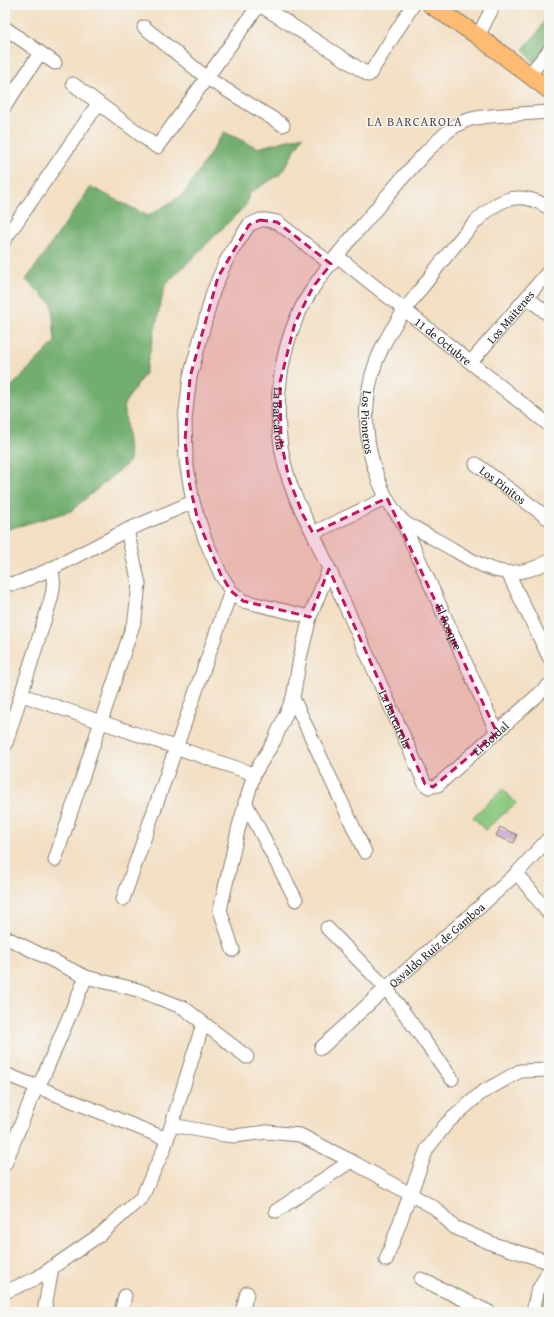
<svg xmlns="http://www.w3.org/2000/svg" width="554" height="1317" font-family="'Gentium Book Plus',serif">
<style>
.green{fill:#8dca81;stroke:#54734e}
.forest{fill:#72ae6f;stroke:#476546}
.building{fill:#bf9cc2}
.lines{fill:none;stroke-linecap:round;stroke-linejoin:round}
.minor-casing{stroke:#887e70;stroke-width:15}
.major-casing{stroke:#887e70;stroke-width:19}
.minor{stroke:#fff;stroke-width:13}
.major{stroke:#febb71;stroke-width:17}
.marked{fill:#c2185b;fill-opacity:0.2;stroke:#c2185b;stroke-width:3;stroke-dasharray:8 5;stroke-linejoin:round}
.labels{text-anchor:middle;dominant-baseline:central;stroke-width:3;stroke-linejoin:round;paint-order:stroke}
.street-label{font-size:12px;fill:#1c1c1c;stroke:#f6f6f2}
.neighbourhood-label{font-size:13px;letter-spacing:1px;fill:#554956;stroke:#f6f6f2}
</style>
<rect width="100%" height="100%" fill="#f6f6f2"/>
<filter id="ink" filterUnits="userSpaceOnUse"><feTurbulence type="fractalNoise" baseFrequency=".025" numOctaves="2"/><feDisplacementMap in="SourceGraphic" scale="8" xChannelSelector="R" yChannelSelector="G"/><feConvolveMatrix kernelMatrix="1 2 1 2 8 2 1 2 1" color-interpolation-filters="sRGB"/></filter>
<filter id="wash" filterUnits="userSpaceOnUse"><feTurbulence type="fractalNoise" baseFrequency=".012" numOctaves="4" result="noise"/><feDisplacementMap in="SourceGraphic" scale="16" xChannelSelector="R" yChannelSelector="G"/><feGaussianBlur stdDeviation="0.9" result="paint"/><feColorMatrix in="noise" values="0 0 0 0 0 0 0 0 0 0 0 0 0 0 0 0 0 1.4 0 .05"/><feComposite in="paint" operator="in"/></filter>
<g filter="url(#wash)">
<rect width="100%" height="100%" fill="#f3dfc3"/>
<g class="green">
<path d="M503,789L516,803L485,830L473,817Z"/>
<path d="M549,1279V1312H536Z"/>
</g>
<g class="forest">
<path d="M549,12V71L538,69L523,49L538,32Z"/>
<path d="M224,132L258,148L303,136L281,174L249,193L246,205L165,285L145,373L124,404L130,461L71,511L5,530V393L55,342L52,304L26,280L91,187L148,216L183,195Z"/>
</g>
<g id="blocks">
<path class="building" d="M500,827L517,835L514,843L496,836Z"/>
</g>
</g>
<g filter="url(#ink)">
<use href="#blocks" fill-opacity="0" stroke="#887e70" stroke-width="1"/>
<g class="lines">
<g class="minor-casing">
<g id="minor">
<path d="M260,5L369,75L413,5"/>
<path d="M144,27L207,78L283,125"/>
<path d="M5,28L55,63"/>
<path d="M478,36L494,5"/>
<path d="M529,75L549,51"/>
<path d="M73,84L157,147L259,5"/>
<path d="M5,106L40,53"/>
<path id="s1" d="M549,112C534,113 519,114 504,115C491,116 477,116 465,121C448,128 438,141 425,153C410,169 395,186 381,203C359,230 332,258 313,288C277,342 269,418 289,480C295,499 304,516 313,533L425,784L429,787L438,785L549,685"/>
<path id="s2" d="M549,208C537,200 521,195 506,200C482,208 452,249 436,269C418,294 396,318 383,346C364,383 362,428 374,467C379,484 389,507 402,520C405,524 412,527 417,529C429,536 442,543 454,550C488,570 511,583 549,561"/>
<path d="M5,239L98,104"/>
<path id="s3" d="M337,256L549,425"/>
<path d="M527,297L549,315"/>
<path id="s4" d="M471,362L549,271"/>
<path id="s5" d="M476,464L549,519"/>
<path id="s6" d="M402,521L497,733"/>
<path d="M313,533L387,498"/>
<path d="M508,573L549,657"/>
<path d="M5,583L14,584L20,582L51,569L127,530L193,502"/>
<path d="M310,617L243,601L231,591L221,575L205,539L193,502L186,461L185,419L190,377L213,292L225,263L233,249L249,225L260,220H266L277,222L331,264"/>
<path d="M22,695L254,774"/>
<path d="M293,698L365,852"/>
<path d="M5,746L51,599C54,588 55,579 51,569"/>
<path d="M245,802L296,900"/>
<path d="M55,860L135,619L139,584L127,530"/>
<path d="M517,873L549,914"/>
<path d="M123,899L231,591"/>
<path d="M327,928L386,988L452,1079"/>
<path d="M5,937L86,977L138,990L184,1008L247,1057"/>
<path d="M233,950L220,910L239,826L254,774L274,741L293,698L300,658L310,617L329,569"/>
<path id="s7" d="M321,1048L386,988L482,905L517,873L549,838"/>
<path d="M5,1074L167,1139"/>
<path d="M172,1125L225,1135L234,1136L267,1132L300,1135L351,1161L435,1208L454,1227L493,1244L549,1262"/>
<path d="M5,1164L31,1099L44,1075L86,977"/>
<path d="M276,1211L351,1161"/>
<path d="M386,1260L427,1149L447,1123L481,1093L520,1071L549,1070"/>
<path d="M421,1279L489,1312"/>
<path d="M5,1292L37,1278L101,1234L142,1197L164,1149L203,1024"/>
<path d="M44,1312L52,1268"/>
<path d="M121,1312L125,1296"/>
<path d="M242,1312L247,1293"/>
<path d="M533,1312L537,1292L549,1270"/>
</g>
</g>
<g class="major-casing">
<path id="major" d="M431,5L478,36L549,90"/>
</g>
<use href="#minor" class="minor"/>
<use href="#major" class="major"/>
</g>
</g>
<path class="marked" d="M260,220L277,222L331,264L313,287L295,323L280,382L281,441L289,479L303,515L313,533L387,498L497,733L433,787L425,784L329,569L310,617L243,601L231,591L221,575L198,521L189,482L185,440L190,377L218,277L249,225Z"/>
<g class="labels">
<g class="street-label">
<text stroke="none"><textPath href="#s4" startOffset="60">Los Maitenes</textPath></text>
<text stroke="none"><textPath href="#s3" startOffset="136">11 de Octubre</textPath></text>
<text stroke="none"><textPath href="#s1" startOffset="449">La Barcarola</textPath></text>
<text stroke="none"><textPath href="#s2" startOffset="317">Los Pioneros</textPath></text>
<text stroke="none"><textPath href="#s5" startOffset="34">Los Pinitos</textPath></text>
<text stroke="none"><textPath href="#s6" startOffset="116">El Bosque</textPath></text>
<text stroke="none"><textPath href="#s1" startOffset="773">La Barcarola</textPath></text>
<text stroke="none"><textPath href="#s1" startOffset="929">El Boldal</textPath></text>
<text stroke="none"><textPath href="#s7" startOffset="155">Osvaldo Ruiz de Gamboa</textPath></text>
</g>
<g class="neighbourhood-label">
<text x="415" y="121">LA BARCAROLA</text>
</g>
</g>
<rect width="554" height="1317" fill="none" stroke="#f6f6f2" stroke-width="20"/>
</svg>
